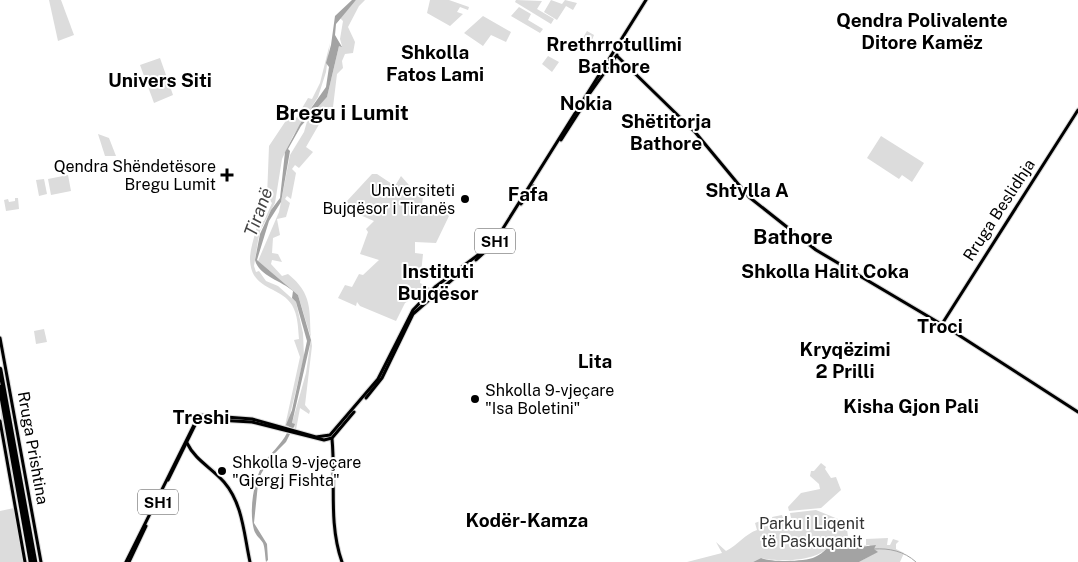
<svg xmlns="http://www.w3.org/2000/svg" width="1078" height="562" font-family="'Public Sans',sans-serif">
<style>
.green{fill:#dcdcdc}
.water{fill:#a3a3a3}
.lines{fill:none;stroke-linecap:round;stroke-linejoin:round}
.stream{stroke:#a3a3a3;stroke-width:1}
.major-casing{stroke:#dbdbdb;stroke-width:5}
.highway-casing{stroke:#dbdbdb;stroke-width:6}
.major{stroke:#000;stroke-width:3}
.highway{stroke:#000;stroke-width:4.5}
.poi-dot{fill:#000;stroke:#fff;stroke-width:2}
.labels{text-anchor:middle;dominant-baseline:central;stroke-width:4;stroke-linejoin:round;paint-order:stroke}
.shield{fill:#fff;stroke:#4c4c4c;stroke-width:1}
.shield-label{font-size:15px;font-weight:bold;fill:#000}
.poi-label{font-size:16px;fill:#000;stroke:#fff;text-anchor:end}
.street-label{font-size:16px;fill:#000;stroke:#fff}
.park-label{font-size:16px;fill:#333;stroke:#fff}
.water-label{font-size:18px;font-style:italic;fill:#444;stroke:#fff}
.quarter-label{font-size:19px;font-weight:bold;fill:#000;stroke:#fff}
.district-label{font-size:21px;font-weight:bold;fill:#000;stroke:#fff}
</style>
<rect width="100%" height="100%" fill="#fff"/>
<g class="green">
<path d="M49,0H61L74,35L58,41Z"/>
<path d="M356,0H365L359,6L348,27L355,42L353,53L345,54L342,61L343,68L337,74L333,107H329L306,147L313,152L299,168L295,165L292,169L296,173L291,199L287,196L285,199L290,203L286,217L277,219L280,235L273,238L272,253L278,254L282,262L272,260L271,264L282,276L288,274C313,294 309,310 311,338L298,295L258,261L279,212L290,155L304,132L308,118L327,97L339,46H342L340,39L343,21L340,18Z"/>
<path d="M430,0H449L469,7L468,10L460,7L457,12L463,14L450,26L427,13Z"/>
<path d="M516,0L542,1L537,9L554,19L551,24L515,2Z"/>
<path d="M551,0L562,4L565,0L577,3L573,10L566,6L557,20L544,12Z"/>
<path d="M519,7L531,14L528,20L543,29L540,33L511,16Z"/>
<path d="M483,16L511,32L506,42L491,35L483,46L464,33Z"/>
<path d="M587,31L594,35L587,52L578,46Z"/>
<path d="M330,43L326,72L318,97L293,136L282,159L275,203L260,231L258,241L254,266L256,272L259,271L266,281L278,286L296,302L303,333L304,357L287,427L285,426L300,357L294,340L299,339C298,328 298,315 292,305C279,285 251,291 250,259C250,247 256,233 258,221H264L272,203L267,197L269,146L289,116L295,120L308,98L312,99L320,83Z"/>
<path d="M548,56L559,62L552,72L542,64Z"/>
<path d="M160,58L173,95L154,103L140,65Z"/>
<path d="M98,134L109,138L116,156H105Z"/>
<path d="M881,136L924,163L912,182L902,175L899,179L867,158Z"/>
<path d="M372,174H377L395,186L401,176L416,193L423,196L422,205L432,213L439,204L449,216L436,243L415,242V253L423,254L420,283L430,288L405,303L396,321L360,306L357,302L356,306L338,298L345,285L352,287L359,274L363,275L379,260L360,254L368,232L366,229L374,221L353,212L347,201Z"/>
<path d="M68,175L71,191L51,195L48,179Z"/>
<path d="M44,179L47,194L39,196L36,180Z"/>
<path d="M15,198H18L19,209L6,211L4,200L8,199L9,202L15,201Z"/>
<path d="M44,329L47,342L36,344L34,331Z"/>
<path d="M311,339L312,346L305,405L310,411L309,414L300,408L296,430L292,423L306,373Z"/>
<path d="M0,392L18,500L17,503L1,419Z"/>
<path d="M821,463L826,467L825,469L831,478L836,477L841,490L821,508L789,511L788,507L801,493L820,489L819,484L810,476L811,471H814Z"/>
<path d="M14,508L24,562H0V511Z"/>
<path d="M816,510L838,519L841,530L847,529L848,537L842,540L844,548L866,545V539L888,538L887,545H890L893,539L899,541L896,544V549L904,553L900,562H859L877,552L869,545L843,549L827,547C818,562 775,562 761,558L753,562H687L722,553L716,542L726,551C738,545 745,534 757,530L755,523L768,518L769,522L773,520L772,517L782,515L785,524L792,523L790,513Z"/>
</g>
<g class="water">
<path d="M352,0H356L336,24L335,35L342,47L339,46L327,97L301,126L288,149L290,151L281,202L269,221L257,260L298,295L311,340L292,423L295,424L293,429L286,425L292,410L307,341L296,302L292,298L293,291C282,281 259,276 255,260L260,234L271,210L280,198L285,152L300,124L326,87L329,67L326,63L331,45L335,16Z"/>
<path d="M287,433L290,434L286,442L271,457L261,474L258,484L254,523L267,544L268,560L266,562C265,556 265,548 263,543C260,538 256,536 254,530C249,512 253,483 262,466C269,454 282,444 287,433Z"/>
<path d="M830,545L843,549L876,545L874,549L878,552L859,562H753L761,558C770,562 805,562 815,557C822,554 825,550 830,545Z"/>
</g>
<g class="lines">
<path class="stream" d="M874,549C889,548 904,551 916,562"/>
<g class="major-casing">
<g id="major">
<path d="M617,56L695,132L749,197L816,250L941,324"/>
<path d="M590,93L617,55"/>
<path d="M561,140L586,101"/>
<path d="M521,204L533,186"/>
<path d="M476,260L488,249"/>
<path d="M942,324L1078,110"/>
<path d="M943,325L1078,412"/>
<path d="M0,338L41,562"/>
<path d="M366,398L382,378L413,314L454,278"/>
<path d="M200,419L252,422L324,440L332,438L354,412"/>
<path d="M0,421L25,562"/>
<path d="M332,439C336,479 328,523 342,562"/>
<path d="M187,443C195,460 212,468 224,482C243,504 244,535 250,562"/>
<path d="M168,480L196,423"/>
<path d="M126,562L199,415L252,419L316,437L330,435L378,379L413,310L435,287L482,252L502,230L646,0"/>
<path d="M129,562L146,526"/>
</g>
</g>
<g class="highway-casing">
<g id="highway">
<path d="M0,369L35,562"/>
<path d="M0,387L31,562"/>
</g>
</g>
<use href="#major" class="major"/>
<use href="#highway" class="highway"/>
</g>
<g class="poi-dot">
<path d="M224.5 167.5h5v5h5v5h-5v5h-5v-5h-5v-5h5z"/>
<circle cx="465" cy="199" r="5"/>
<circle cx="475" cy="399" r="5"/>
<circle cx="222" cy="471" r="5"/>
</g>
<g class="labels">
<g class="shield">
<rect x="475" y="228.5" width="40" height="25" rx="4"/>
<rect x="138" y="489.5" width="40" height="25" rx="4"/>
</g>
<g class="shield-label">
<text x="495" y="241">SH1</text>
<text x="158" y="502">SH1</text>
</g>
<g class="poi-label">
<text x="216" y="166">Qendra Shëndetësore<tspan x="216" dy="18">Bregu Lumit</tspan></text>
<text x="455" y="190">Universiteti<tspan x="455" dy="18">Bujqësor i Tiranës</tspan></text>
<text x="485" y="390" text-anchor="start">Shkolla 9-vjeçare<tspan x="485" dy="18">"Isa Boletini"</tspan></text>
<text x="232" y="462" text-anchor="start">Shkolla 9-vjeçare<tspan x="232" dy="18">"Gjergj Fishta"</tspan></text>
</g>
<g class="street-label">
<text transform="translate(999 210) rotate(-57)">Rruga Beslidhja</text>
<text transform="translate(33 448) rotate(80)">Rruga Prishtina</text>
</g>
<g class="park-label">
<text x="812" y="523">Parku i Liqenit<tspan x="812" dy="18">të Paskuqanit</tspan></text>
</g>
<g class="water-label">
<text transform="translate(258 212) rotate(-70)">Tiranë</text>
</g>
<g class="quarter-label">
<text x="922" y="20">Qendra Polivalente<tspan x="922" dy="22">Ditore Kamëz</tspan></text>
<text x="614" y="44">Rrethrrotullimi<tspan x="614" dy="22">Bathore</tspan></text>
<text x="435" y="52">Shkolla<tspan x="435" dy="22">Fatos Lami</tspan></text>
<text x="160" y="80">Univers Siti</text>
<text x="586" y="103">Nokia</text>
<text x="666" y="121">Shëtitorja<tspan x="666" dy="22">Bathore</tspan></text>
<text x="747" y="190">Shtylla A</text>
<text x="528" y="194">Fafa</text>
<text x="438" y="271">Instituti<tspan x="438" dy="22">Bujqësor</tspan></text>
<text x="825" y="271">Shkolla Halit Coka</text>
<text x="940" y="326">Troci</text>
<text x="845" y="349">Kryqëzimi<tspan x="845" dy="22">2 Prilli</tspan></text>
<text x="595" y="361">Lita</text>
<text x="911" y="406">Kisha Gjon Pali</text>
<text x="201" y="417">Treshi</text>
<text x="527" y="520">Kodër-Kamza</text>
</g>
<g class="district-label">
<text x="342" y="112">Bregu i Lumit</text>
<text x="793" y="236">Bathore</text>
</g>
</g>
</svg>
